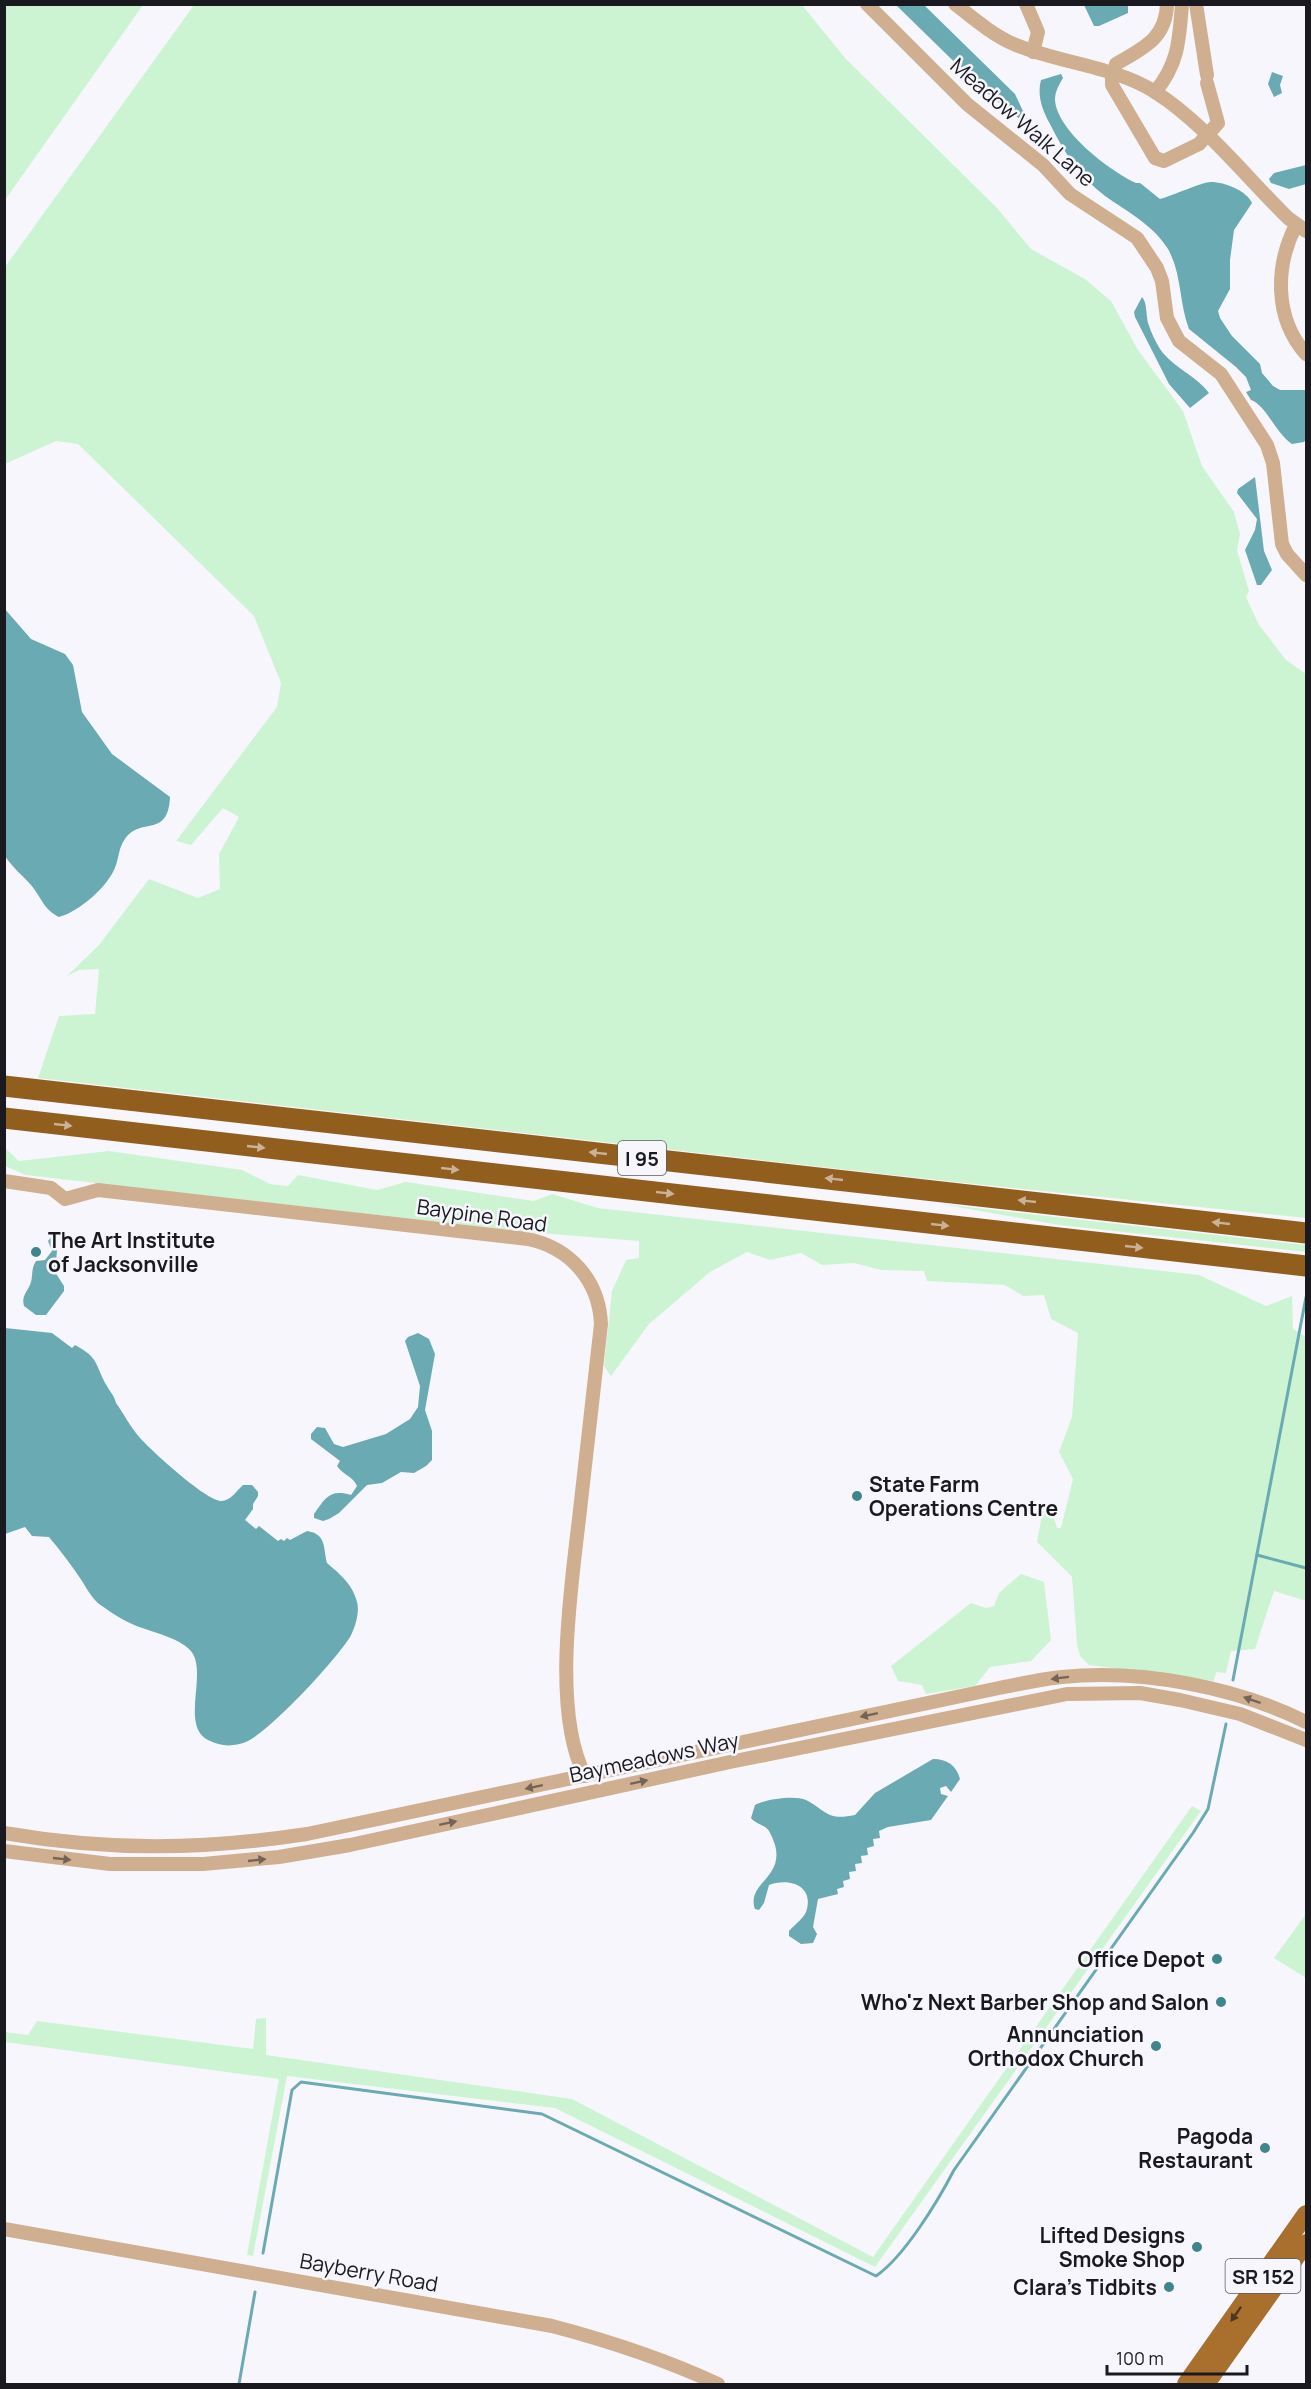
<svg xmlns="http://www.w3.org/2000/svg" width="1311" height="2389" font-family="Manrope,sans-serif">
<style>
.green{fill:#ccf4d2}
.water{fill:#6aaab3}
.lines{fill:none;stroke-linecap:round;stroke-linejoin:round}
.stream{stroke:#6aaab3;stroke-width:3}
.minor{stroke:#cfaf8f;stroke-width:14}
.major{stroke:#a9702d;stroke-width:18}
.highway{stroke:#915e1e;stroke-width:21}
.oneway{fill:#c9b299}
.oneway2{fill:#746457}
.oneway3{fill:#4c3724}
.poi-dot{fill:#3e868c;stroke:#f7f6fd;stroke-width:2}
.labels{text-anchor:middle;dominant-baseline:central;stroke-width:5;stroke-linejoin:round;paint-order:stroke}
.shield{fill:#f7f6fd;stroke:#5c5b62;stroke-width:1.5}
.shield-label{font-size:20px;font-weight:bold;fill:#1a191f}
.street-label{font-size:21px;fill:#1a191f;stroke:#f7f6fd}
.poi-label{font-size:21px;font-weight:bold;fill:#1a191f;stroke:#f7f6fd;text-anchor:end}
</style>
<rect width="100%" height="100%" fill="#f7f6fd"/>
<g class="green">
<path d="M5,4L143,5L5,200L4,5Z"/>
<path d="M194,5H802L845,58L997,208L1031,249L1085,279L1111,301L1138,350L1183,411L1202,466L1234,512L1240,534L1237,550L1249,591L1246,597L1259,625L1286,660L1306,674V1218L946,1181L38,1078L59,1016L95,1014L99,969L79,970L67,976L99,945L149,879L198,898L220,889L219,854L239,817L223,808L191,845L176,841L277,707L281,683L254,616L78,444L56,441L5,464V267Z"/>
<path d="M4,1147L19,1161L109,1151L242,1170L270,1184L288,1186L298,1175L377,1190L406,1182L534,1201L552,1194L598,1208L1199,1275L1266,1306L1292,1296L1293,1329L1306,1337V1601L1274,1591L1255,1649L1231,1651L1226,1673L1216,1672L1214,1681L1089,1665L1080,1656L1077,1644L1072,1577L1037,1542L1043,1510L1051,1508L1057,1528H1061L1073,1479L1059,1452L1072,1417L1078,1333L1051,1319L1044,1295L1023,1296L1005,1285L927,1281L924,1271L881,1270L854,1263L822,1265L801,1253L770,1260L747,1252L710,1272L649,1324L611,1376L604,1366L612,1291L626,1260L639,1258V1241L527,1232L26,1175L5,1166Z"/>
<path d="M941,1204L1306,1245V1252L1059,1225Z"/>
<path d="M1021,1574L1044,1582L1051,1640L1031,1661L990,1667L975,1686L926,1694L922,1685L898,1681L891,1666L971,1603L986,1608L994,1606L999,1593Z"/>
<path d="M1192,1806L1201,1811L875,2267L555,2108L287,2076L253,2256L247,2255L279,2079L5,2042V2032L28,2035L37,2021L253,2049L256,2019L266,2018V2055L572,2099L873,2257Z"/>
<path d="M1306,1914V1978L1274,1958Z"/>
</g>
<g class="water">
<path d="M896,5H924L1015,94L1031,128L982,89Z"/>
<path d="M1084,5H1128V13L1099,26H1094Z"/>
<path d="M1272,72L1283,76L1280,85L1282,93L1274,97L1268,84Z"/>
<path d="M1061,74L1063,78C1059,85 1055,91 1055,100C1057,131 1110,171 1136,183H1140L1160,199C1172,196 1202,182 1211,182C1225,182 1247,191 1252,203L1234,230L1230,260V289L1218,311L1220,318L1232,336L1260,364L1262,373L1273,386L1280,390H1306V439L1304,442L1292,444C1276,434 1266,405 1251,400L1246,392L1251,390L1246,377L1236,367L1189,329C1179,303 1182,274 1168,249C1153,225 1128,212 1105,196C1081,178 1063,151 1050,124C1042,109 1037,96 1041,80Z"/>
<path d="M1306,165V184L1289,189L1271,183L1269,179L1274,173Z"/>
<path d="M1142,297C1147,302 1146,315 1148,323C1151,332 1155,341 1160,349C1173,368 1196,375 1209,393L1190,408L1169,384L1135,317L1134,312Z"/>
<path d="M1255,477L1264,551L1272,570L1261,585H1257L1245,550L1255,530L1257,519L1237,493L1238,489Z"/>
<path d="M4,608L31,639L65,654L73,665L82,712L112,754L170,797C168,839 141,816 125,839C119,847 119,856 116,865C110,885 79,912 59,917C44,910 41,897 31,885C22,875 12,867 5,856Z"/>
<path d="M52,1236L58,1240L55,1272L64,1286V1291L46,1315H36L24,1306C21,1295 28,1292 31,1282C33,1274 31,1269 36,1261L45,1260L52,1251L48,1241Z"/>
<path d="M5,1328L52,1333L72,1348L75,1345C100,1358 95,1366 107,1386C110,1392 114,1395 116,1403C124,1414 131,1428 140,1438C152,1451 205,1500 221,1501C231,1501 236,1491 243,1485H252L258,1492V1496L253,1504V1509L245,1520L256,1529L259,1526L278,1541L281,1539L284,1541L287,1538L290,1540L307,1531C327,1534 323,1548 327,1563C340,1574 353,1585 357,1602C360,1612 355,1628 350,1637C335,1661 272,1729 248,1741C235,1747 221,1747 208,1740C181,1726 206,1677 193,1654C184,1638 149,1632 132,1624C123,1620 113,1614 105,1608C93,1601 89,1592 82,1581C72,1566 61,1551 49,1537L32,1536L25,1527L5,1534Z"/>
<path d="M418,1333L429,1339L435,1354L425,1410L432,1431V1460L426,1466L414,1473L401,1472L382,1483L367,1485L339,1513L329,1519L323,1521L314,1518V1514C326,1497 330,1489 351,1495L357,1486C353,1476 343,1475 337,1466L340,1461L311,1439V1434L317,1427L325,1428L334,1444L343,1447L386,1434L410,1419L418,1407L420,1386L405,1341L408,1337Z"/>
<path d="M933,1759C947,1759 956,1765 960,1779L951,1792L946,1786L940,1788L941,1794L948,1796L931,1820L888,1827L879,1831L880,1838L873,1839L874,1846L867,1848L868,1855L861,1856L862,1863L855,1864L856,1871L849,1872L850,1879L843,1881L844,1887L837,1889L838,1894L818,1899L813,1927L817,1934L813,1943L801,1944L789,1936V1931C795,1924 805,1918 807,1909C813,1884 787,1878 769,1885L764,1903L759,1910L755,1909C745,1881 792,1877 771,1835C767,1824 756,1825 751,1818L755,1805C766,1799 795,1795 806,1800C827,1811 827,1821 855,1815L875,1793Z"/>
</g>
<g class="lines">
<g class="stream">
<path d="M1257,1555L1306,1568"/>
<path d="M1233,1680L1306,1297"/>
<path d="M263,2253L292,2090L301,2082L542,2114L876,2276C904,2257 938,2201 954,2170L1193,1833L1208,1809L1226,1724"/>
<path d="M239,2384L255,2292"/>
</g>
<g class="minor">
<path d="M867,4L967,104L1043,165L1070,194L1137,238L1157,268L1162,281L1167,318L1179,341L1221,374L1267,445L1273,463L1282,544L1287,554L1306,575"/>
<path d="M955,4C974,19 994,36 1016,45C1059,63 1117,67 1155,92C1203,122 1247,178 1288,218L1306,231"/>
<path d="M1026,4L1038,32L1033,52"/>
<path d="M1196,4L1207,75"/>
<path d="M1116,64C1143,48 1166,39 1167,4"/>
<path d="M1112,74V85L1155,158L1164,161L1199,144L1218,123L1207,83"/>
<path d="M1155,92C1179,63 1179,40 1182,4"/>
<path d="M1296,225C1275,266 1274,318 1306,354"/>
<path d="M4,1181L51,1188L65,1199L98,1190L528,1239C570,1248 599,1280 601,1324C594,1386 587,1448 580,1510C572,1583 551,1710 585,1776"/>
<path d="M4,1833C109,1851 202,1850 307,1834L999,1688C1020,1684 1041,1679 1062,1677C1141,1669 1236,1687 1306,1722"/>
<path d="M4,1851L110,1864H203L279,1857L350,1845L730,1762L1067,1694L1140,1693L1180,1700L1240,1714L1306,1740"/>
<path d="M4,2229L552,2326C609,2341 664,2359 718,2384"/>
</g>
<g class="major">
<path d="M1186,2384L1306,2214"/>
<path d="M1206,2384L1306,2243"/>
</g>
<g class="highway">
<path d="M4,1086L1306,1233"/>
<path d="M4,1118L1306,1266"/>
</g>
</g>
<defs><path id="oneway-solid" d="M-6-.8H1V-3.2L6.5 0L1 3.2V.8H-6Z" transform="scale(1.5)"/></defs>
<g class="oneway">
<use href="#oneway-solid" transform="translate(63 1125) rotate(6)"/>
<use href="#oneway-solid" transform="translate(256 1147) rotate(6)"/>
<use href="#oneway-solid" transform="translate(598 1153) rotate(-174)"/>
<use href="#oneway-solid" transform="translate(450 1169) rotate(6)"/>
<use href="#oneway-solid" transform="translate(834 1179) rotate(-174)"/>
<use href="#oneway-solid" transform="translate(665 1193) rotate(6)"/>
<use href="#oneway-solid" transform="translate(1027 1201) rotate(-174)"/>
<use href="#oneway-solid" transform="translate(1221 1223) rotate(-174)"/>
<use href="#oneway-solid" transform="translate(940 1225) rotate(6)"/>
<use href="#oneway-solid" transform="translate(1134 1247) rotate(6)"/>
</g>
<g class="oneway2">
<use href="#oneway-solid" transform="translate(1060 1678) rotate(173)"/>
<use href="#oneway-solid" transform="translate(1252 1700) rotate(-161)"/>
<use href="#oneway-solid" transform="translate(869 1715) rotate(168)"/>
<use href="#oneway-solid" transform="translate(639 1782) rotate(-12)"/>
<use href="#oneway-solid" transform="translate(534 1787) rotate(168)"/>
<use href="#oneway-solid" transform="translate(448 1823) rotate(-12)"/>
<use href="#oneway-solid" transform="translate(62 1859) rotate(6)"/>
<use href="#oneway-solid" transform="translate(257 1860) rotate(-6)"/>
</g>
<use class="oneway3" href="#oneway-solid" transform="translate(1236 2314) rotate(125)"/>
<g class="poi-dot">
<circle cx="36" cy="1252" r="6"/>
<circle cx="857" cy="1496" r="6"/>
<circle cx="1217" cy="1959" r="6"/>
<circle cx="1221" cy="2002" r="6"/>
<circle cx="1156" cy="2046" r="6"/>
<circle cx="1265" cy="2148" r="6"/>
<circle cx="1197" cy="2247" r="6"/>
<circle cx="1169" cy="2287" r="6"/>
</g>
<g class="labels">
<g class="shield">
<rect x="618" y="1141" width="48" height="34" rx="4.5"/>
<rect x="1225.5" y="2259" width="75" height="34" rx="4.5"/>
</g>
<g class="shield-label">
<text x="642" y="1158">I 95</text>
<text x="1263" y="2276">SR 152</text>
</g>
<g class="street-label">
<text transform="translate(1023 122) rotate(41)">Meadow Walk Lane</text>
<text transform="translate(482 1215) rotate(8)">Baypine Road</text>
<text transform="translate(654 1757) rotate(-12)">Baymeadows Way</text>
<text transform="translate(369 2272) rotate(10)">Bayberry Road</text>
</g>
<g class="poi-label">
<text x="48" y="1240" text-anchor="start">The Art Institute<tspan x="48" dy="24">of Jacksonville</tspan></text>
<text x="869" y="1484" text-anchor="start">State Farm<tspan x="869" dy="24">Operations Centre</tspan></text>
<text x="1205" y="1959">Office Depot</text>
<text x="1209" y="2002">Who'z Next Barber Shop and Salon</text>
<text x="1144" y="2034">Annunciation<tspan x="1144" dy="24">Orthodox Church</tspan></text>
<text x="1253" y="2136">Pagoda<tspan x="1253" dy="24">Restaurant</tspan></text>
<text x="1185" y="2235">Lifted Designs<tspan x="1185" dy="24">Smoke Shop</tspan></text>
<text x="1157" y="2287">Clara's Tidbits</text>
</g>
</g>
<rect width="1311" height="2389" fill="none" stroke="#1a191f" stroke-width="12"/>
<path d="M1107 2365v9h140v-9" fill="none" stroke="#1a191f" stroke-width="3"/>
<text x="1116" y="2365" font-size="18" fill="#1a191f" stroke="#f7f6fd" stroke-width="4.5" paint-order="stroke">100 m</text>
</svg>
